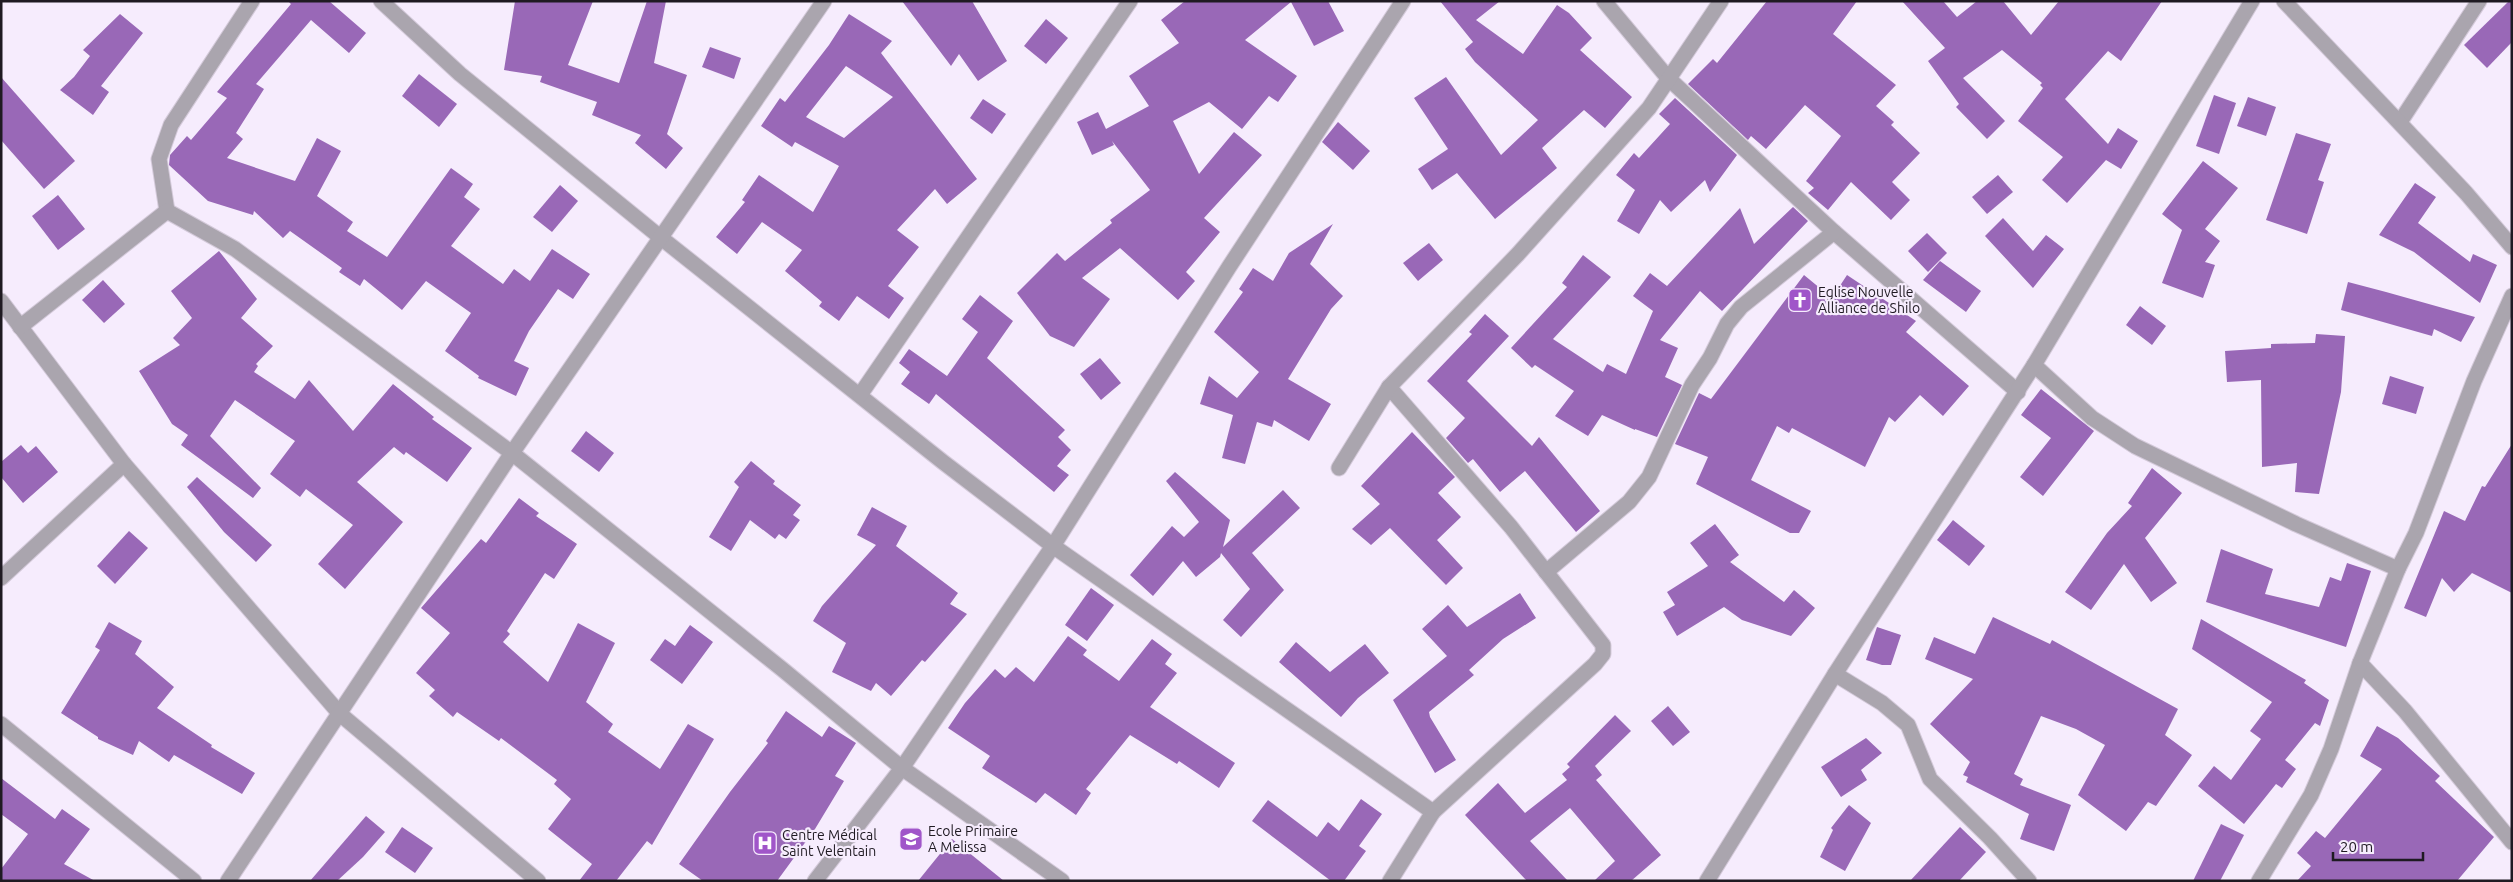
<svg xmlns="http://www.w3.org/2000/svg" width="2513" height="882" font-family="Ubuntu,sans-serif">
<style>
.building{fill:#9968b7;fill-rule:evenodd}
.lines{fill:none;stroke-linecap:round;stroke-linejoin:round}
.minor-casing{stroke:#d4cada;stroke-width:17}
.tertiary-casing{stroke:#d4cada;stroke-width:17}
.minor{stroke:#aaa5ae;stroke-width:15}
.tertiary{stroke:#aaa5ae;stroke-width:15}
.labels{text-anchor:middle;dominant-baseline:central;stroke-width:4.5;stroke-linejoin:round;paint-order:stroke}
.poi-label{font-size:14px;fill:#1f1a22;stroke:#f6ecfd;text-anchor:start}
</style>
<rect width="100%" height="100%" fill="#f6ecfd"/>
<g class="building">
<path d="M288,1H329L366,33L349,53L311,20L256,84L264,89L236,133L243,139L227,158L295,181L317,138L341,151L317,196L353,222L347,231L387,257L451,168L473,184L464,197L480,209L451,246L503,284L514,269L530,281L552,249L590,274L573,299L558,289L529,331L514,361L529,368L516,396L478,378L479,376L445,351L471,313L426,281L402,310L364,279L360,286L339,272L342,268L290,231L283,238L254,211L253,215L208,201L169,165L170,155L187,136L191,140L227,98L217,92L291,4Z"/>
<path d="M515,1H593L568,65L619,83L647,1H666L654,63L687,75L667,134L683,148L666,169L635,143L641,135L592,115L597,102L540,82L542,76L504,70Z"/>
<path d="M902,1H972L1007,61L978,81L959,54L951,66Z"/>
<path d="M1185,1H1328L1344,31L1314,46L1291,2L1245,40L1297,76L1278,102L1269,96L1242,129L1209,102L1173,121L1199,174L1234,132L1262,155L1204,218L1220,232L1186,272L1195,281L1178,300L1120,248L1082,278L1110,299L1074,347L1050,336L1017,293L1057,253L1065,261L1112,223L1110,220L1150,190L1112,141L1114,145L1092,155L1077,122L1098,112L1106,129L1149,106L1129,76L1179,43L1161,20Z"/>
<path d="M1440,1H1500L1476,20L1523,54L1557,5L1569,13L1592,38L1580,50L1632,97L1605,128L1584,110L1542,148L1557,168L1495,219L1457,173L1432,190L1418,169L1448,149L1414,98L1446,77L1501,155L1538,120L1475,62L1465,49L1473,42Z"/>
<path d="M1767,1H1857L1833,34L1896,85L1876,106L1894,122L1891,125L1920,153L1892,182L1910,200L1891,220L1851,182L1828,210L1808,193L1814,188L1806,181L1841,136L1805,105L1766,149L1751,136L1748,140L1688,84L1713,59L1717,63Z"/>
<path d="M1902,1H1943L1957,17L1977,1H2003L2031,35L2059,1H2162L2121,61L2108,51L2065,99L2108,144L2118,128L2138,141L2121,169L2106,160L2067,203L2042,180L2063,157L2018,121L2043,88L2040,85L2042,83L2002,50L1963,78L2005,121L1987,139L1956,107L1959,104L1928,61L1945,48Z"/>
<path d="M2509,1H2512V42L2487,68L2464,45Z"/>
<path d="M120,14L143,33L101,86L109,92L93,115L60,90L74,77L90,56L83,50Z"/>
<path d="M849,14L892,41L881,53L977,179L947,204L935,189L897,230L919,247L888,286L904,298L889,319L857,296L839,321L819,306L822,302L785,271L802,250L762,222L737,254L716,237L745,202L742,200L759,175L813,212L839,166L795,142L792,147L761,126L780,98L785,102L829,45ZM846,66L893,97L844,138L806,117Z"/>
<path d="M1046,19L1068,38L1046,64L1024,46Z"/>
<path d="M710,47L741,58L734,79L702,67Z"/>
<path d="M419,74L457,104L439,127L402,96Z"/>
<path d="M1,77L75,161L44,189L1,140Z"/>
<path d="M2214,95L2236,103L2219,154L2196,146Z"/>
<path d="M2248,97L2276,107L2266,136L2237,126Z"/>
<path d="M1675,98L1737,155L1710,192L1705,180L1671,212L1660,200L1639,234L1617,221L1635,190L1616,175L1634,153L1639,158L1670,124L1659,114Z"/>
<path d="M983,99L1006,114L992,134L970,118Z"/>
<path d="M1338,122L1370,151L1353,170L1322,142Z"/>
<path d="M2296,133L2331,144L2318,180L2324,182L2307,234L2266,220Z"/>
<path d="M2203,161L2238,188L2205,229L2220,241L2205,262L2215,265L2203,298L2162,283L2182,230L2162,214Z"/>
<path d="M1998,175L2013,192L1987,214L1972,197Z"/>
<path d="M2415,183L2436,197L2418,223L2470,262L2473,254L2497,265L2480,303L2414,252L2379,235Z"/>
<path d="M560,185L578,201L552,232L533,217Z"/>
<path d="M58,195L85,229L58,250L32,216Z"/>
<path d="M1793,207L1808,221L1722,311L1700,291L1660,340L1678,348L1665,377L1682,385L1657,437L1635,429V430L1602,415L1588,436L1555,416L1574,391L1535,365L1532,368L1511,348L1567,287L1562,283L1583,255L1611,277L1553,339L1603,372L1607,364L1626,374L1653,311L1633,296L1650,273L1667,286L1740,208L1754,244Z"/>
<path d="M2003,218L2033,251L2046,235L2064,249L2033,288L1985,236Z"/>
<path d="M1333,224L1310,264L1343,296L1331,309L1288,379L1331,404L1309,441L1274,420L1272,427L1257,422L1245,464L1222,458L1233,415L1200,404L1209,376L1237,398L1259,372L1214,332L1243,292L1239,289L1253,268L1273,281L1289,253Z"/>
<path d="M1927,233L1947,253L1928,272L1908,251Z"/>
<path d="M1429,243L1443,260L1418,281L1403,263Z"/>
<path d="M219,251L257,299L241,318L273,346L256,364L258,366L254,372L295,399L309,380L353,431L393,384L434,417L432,419L472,448L447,482L406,452L404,455L394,447L357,482L403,522L345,589L318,564L353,525L306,489L300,497L270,474L295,441L235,400L210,436L261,488L253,498L181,445L188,435L172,424L139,371L180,345L173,338L192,318L171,291Z"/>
<path d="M1940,261L1981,291L1966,312L1923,280Z"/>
<path d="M1804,275L1832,298L1847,275L1916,321L1906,332L1969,386L1943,416L1920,395L1895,422L1889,417L1865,467L1792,428L1789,433L1777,426L1751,480L1811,511L1799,533H1790L1696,484L1708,457L1675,444L1699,393L1711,399Z"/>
<path d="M103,280L125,304L104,323L82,300Z"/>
<path d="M2348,282L2386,292L2475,317L2461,342L2434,329L2432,336L2341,310Z"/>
<path d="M980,295L1013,321L987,358L1065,430L1058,437L1071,450L1057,466L1069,475L1054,492L936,394L929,404L901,384L910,372L899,363L909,349L947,376L978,332L962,319Z"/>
<path d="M2140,306L2166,326L2152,345L2126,325Z"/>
<path d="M1485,314L1509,336L1467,381L1532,446L1539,437L1600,511L1576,532L1525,471L1500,492L1473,459L1468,463L1446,438L1465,418L1427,381L1472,334L1469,332Z"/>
<path d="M2316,334L2345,336L2341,392L2319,494L2295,492L2297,463L2262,467L2261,380L2227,382L2225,351L2271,348V344L2315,343Z"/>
<path d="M1100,358L1121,383L1101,400L1080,374Z"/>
<path d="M2390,376L2424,387L2416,414L2382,404Z"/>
<path d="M2041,389L2094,431L2043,496L2020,477L2051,438L2021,415Z"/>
<path d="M586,431L614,453L599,472L571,451Z"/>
<path d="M1412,432L1455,477L1438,493L1461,517L1437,540L1463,568L1446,585L1390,528L1371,545L1352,529L1380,504L1361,486Z"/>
<path d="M2512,444V593L2472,573L2454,592L2442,578L2426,617L2404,608L2444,511L2465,521L2482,486L2485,487Z"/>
<path d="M21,445L28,453L36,446L58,472L23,503L1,477V462Z"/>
<path d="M751,461L775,481L773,484L801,505L793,515L800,520L786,539L779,534L775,539L750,520L731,551L709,537L739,487L734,482Z"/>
<path d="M2152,468L2182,493L2145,538L2177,583L2151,602L2124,564L2091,610L2065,592L2107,533L2132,506L2128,503Z"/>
<path d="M1175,472L1230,520L1223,547L1283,490L1300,508L1252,553L1284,590L1241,637L1223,620L1250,589L1221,553L1220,557L1196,577L1183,561L1153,596L1130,575L1172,526L1184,537L1199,522L1166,481Z"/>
<path d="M197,477L272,545L256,562L224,532L187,487Z"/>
<path d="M519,498L539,513L536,516L577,544L554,579L545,573L507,631L510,634L503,642L548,682L578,623L615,643L586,702L613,724L608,732L660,769L688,724L714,739L652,845L647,841L616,881H579L592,864L548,829L571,799L554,784L557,780L501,738L499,741L457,712L453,717L429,696L435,690L416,673L450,633L421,608L481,539L486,543Z"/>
<path d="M872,507L907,526L896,546L958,593L950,604L967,614L925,662L922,660L891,696L876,683L871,691L832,672L846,643L813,621L822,606L876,545L857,535Z"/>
<path d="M1953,520L1985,546L1969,566L1937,540Z"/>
<path d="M1715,524L1739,555L1730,562L1784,602L1794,590L1815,608L1791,636L1742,620L1724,607L1677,636L1663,612L1675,605L1667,592L1708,566L1690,543Z"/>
<path d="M129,531L148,548L115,584L97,566Z"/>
<path d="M2221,549L2273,569L2265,594L2319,607L2330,577L2341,581L2347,563L2371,571L2346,647L2206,602Z"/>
<path d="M1091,588L1114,605L1087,641L1065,625Z"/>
<path d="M1520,593L1536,618L1503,639L1469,670L1474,675L1429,712L1430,717L1456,760L1435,773L1393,700L1447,656L1422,629L1448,605L1467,627Z"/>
<path d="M1993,617L2050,644L2052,640L2178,709L2165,735L2192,755L2156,806L2148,802L2126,831L2078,795L2105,745L2076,729L2041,716L2014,774L2023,779L2020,785L2071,805L2054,851L2020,839L2029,814L1966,782L1968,777L1963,775L1970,762L1930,724L1973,679L1925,659L1934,637L1975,654Z"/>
<path d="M2201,619L2306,680L2304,683L2329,700L2320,726L2315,723L2285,760L2296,769L2282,788L2276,784L2244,824L2198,786L2214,766L2231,780L2261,739L2250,731L2272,702L2192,649Z"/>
<path d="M109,622L142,641L135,654L174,687L157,708L212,745L211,747L255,773L242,794L174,755L169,762L139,741L133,755L98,739V737L61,713L100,650L95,647Z"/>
<path d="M690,625L713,642L682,684L650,660L665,639L675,646Z"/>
<path d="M1877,627L1901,635L1891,665H1882L1866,660Z"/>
<path d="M1068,636L1087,650L1083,655L1119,681L1152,639L1172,654L1165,664L1177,673L1150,707L1235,763L1219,788L1179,761L1177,764L1130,735L1086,789L1091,793L1076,815L1045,793L1036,803L982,768L990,756L948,728L965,703L995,669L1005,678L1016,667L1034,682Z"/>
<path d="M1296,642L1330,672L1365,644L1389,673L1358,698L1341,717L1279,662Z"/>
<path d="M1668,706L1690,732L1673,746L1651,721Z"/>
<path d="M786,711L822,737L829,726L856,743L835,776L844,781L815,829L777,881H703L679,864L730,792L768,743L766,741Z"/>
<path d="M1615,715L1631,731L1595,766L1602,775L1596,780L1661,855L1631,881H1594L1615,861L1570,808L1530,841L1568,881H1527L1465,815L1498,783L1525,813L1567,780L1562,774L1570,767L1567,764Z"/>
<path d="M2377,726L2398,738L2440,776L2435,781L2494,837L2457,881H2297L2311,866L2297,853L2316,831L2325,838L2382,769L2360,756Z"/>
<path d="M1866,738L1882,753L1861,770L1867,780L1841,797L1821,767Z"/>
<path d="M1,778L55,819L62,809L90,829L64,864L95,881H1V869L28,834L1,814Z"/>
<path d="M1361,799L1382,814L1359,846L1366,851L1344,881H1331L1252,821L1268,800L1317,837L1328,822L1339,831Z"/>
<path d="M1849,805L1871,823L1845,871L1820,857L1833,830L1831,828Z"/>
<path d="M366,816L385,832L363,857L337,881H310Z"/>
<path d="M2221,824L2244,835L2220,881H2193Z"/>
<path d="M402,827L433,848L415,873L385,852Z"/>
<path d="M1960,827L1986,852L1959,881H1910Z"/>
<path d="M952,839L1004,881H918Z"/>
</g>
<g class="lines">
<g class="minor-casing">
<g id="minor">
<path d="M381,1L460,74L660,237L943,462L1053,546L1433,812L1390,881"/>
<path d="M1604,1L1668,78L1834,232L2018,392"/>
<path d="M2400,122L2479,1"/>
<path d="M167,211L159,159L171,125L252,1"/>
<path d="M1,301L124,464L340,714L538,881"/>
<path d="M20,327L167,211L235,249L512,453L782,669L902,768L1062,881"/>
<path d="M2034,365L2092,418L2135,446L2296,524L2398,569"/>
<path d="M1389,387L1511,527L1603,645V654L1595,664L1433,812"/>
<path d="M860,395L1130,1"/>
<path d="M1339,468L1389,387L1518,254L1649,108L1721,1"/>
<path d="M1546,572L1629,502L1649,477L1692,385L1710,358L1727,324L1741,307L1834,232"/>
<path d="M1,578L124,464"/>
<path d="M2360,663L2405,711L2512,842"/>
<path d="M1835,674L1882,703L1908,725L1930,779L1990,838L2029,881"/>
<path d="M1,724L194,881"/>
<path d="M228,881L512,453L824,1"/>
<path d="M815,881L902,768L1053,546L1229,267L1403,1"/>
<path d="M1707,881L1835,674L2034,365L2252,1"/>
<path d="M2259,881L2311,795L2331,749L2360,663L2398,569L2416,533L2474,381L2512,296"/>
</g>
</g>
<g class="tertiary-casing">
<path id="tertiary" d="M2284,1L2466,193L2512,247"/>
</g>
<use href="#minor" class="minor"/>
<use href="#tertiary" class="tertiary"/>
</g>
<defs>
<g id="church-square" transform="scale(1.25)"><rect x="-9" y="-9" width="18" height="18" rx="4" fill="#a056c9" stroke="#f6ecfd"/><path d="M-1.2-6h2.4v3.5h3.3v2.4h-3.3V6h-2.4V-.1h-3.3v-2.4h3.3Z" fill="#fff"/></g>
<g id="school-square" transform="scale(1.25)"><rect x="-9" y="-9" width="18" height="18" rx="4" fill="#a056c9" stroke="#f6ecfd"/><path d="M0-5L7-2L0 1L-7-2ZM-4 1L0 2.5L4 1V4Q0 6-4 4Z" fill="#fff"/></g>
<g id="hospital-square" transform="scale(1.25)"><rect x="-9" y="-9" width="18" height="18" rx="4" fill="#a056c9" stroke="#f6ecfd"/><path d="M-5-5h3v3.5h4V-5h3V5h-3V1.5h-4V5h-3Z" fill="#fff"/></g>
</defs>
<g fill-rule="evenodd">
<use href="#church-square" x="1800" y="300"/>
<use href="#school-square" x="911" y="839"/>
<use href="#hospital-square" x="765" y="843"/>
</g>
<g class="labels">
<g class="poi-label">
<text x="1818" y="292">Eglise Nouvelle<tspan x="1818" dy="16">Alliance de Shilo</tspan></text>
<text x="928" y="831">Ecole Primaire<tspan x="928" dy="16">A Melissa</tspan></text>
<text x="782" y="835">Centre Médical<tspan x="782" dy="16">Saint Velentain</tspan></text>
</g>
</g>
<rect width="2513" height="882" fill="none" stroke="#1f1a22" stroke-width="5"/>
<path d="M2333 852v8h90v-8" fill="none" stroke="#1f1a22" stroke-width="2.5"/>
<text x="2340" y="852" font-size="15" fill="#1f1a22" stroke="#f6ecfd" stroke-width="4" paint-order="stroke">20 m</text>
</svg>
